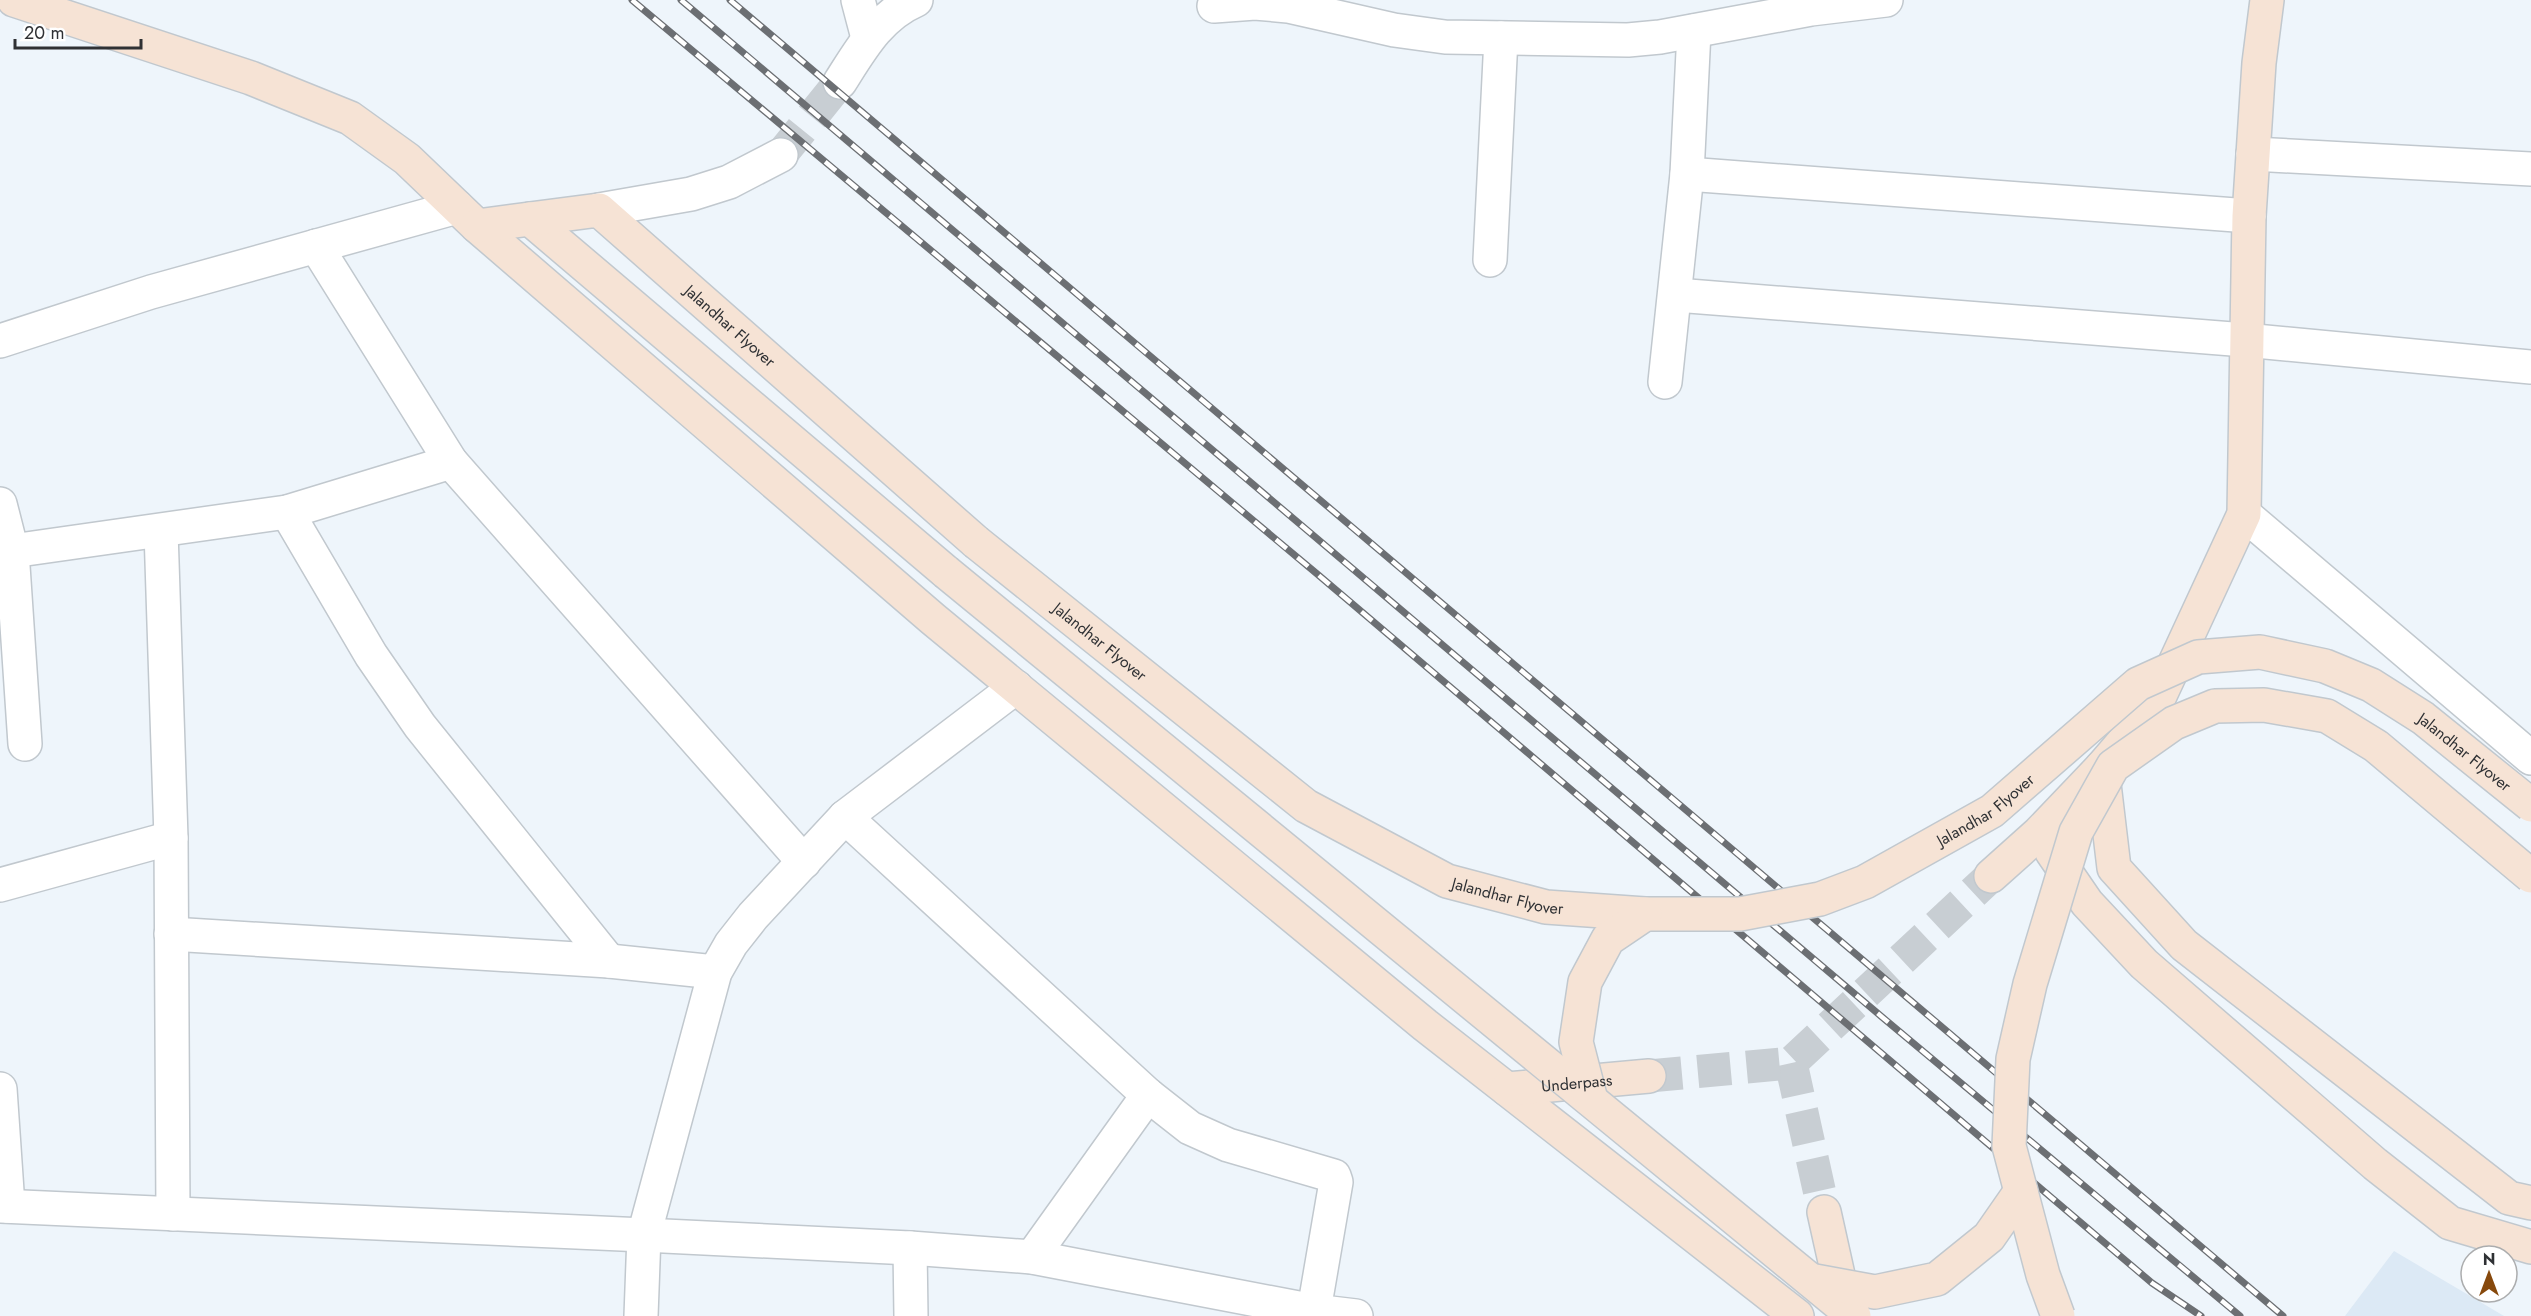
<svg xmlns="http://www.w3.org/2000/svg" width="2531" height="1316" font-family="Jost,sans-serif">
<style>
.built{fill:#dce9f5}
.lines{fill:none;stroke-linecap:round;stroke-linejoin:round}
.tertiary-tunnel{stroke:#c8ced3;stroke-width:33;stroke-dasharray:33 16;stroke-linecap:butt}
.secondary-tunnel{stroke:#c8ced3;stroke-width:33;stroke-dasharray:33 16;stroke-linecap:butt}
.minor-casing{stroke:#c1c8ce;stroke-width:36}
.tertiary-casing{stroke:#c1c8ce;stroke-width:36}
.secondary-casing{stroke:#c1c8ce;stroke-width:36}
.minor{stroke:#fff;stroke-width:33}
.tertiary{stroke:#fff;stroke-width:33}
.secondary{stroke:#f6e3d5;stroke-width:33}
.rail-casing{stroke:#6c6f73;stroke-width:7}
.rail{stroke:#fff;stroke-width:4.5;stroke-dasharray:14;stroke-linecap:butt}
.secondary-bridge-casing{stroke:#c1c8ce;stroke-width:36;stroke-linecap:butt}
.secondary-bridge{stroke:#f6e3d5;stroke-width:33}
.labels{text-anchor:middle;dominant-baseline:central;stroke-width:6;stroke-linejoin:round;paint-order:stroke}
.street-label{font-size:16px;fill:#2f3134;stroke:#fff}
</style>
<rect width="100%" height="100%" fill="#eef5fb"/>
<path class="built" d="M2394,1251L2504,1316H2345Z"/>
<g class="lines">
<path class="tertiary-tunnel" d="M781,155L840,82"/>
<g class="secondary-tunnel">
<path d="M1791,1063L1824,1212"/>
<path d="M1649,1076L1791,1063L1991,876"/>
</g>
<g class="minor-casing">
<g id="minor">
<path d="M858,0L868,38"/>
<path d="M1214,6L1255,3L1288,6L1394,30L1445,37L1628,40L1660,37L1811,9L1886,0"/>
<path d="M2253,154L2531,169"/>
<path d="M1687,174L2249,216"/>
<path d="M316,246L451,462L804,862"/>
<path d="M1490,260L1501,38"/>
<path d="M1676,295L2245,340L2531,367"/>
<path d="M0,341L151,292L457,207"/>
<path d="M1665,382L1687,174L1694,31"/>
<path d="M0,504L12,551L25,744"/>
<path d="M287,512L371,655L420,726L609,961"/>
<path d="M2244,514L2531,758"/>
<path d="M161,531L171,838L173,1214"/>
<path d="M12,551L287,512L451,462"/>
<path d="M845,817L1148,1095L1190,1128L1228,1145L1334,1176L1336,1182L1313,1316"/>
<path d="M0,885L171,838"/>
<path d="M171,934L609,961L715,972"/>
<path d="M0,1089L8,1206"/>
<path d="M0,1206L644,1235L910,1248L1032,1257L1314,1311L1356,1316"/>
<path d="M910,1248L911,1316"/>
<path d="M1032,1257L1148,1095"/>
<path d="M641,1316L644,1235L715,972L731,944L753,916L845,817L1016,687"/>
</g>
</g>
<g class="tertiary-casing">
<g id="tertiary">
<path d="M840,82C861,49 879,16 916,0"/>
<path d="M599,210L691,194L729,182L781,155"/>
</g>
</g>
<g class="secondary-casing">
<g id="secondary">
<path d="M14,0L251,78L350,118L407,159L477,226L933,619L1425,1025L1797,1316"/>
<path d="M530,219L946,572"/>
<path id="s1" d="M477,226L599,210L976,542"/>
<path d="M2102,767L2114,868L2184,945L2509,1198L2531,1203"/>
<path d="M2052,852L2087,903L2144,964L2375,1164L2450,1223L2531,1247"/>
<path d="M1991,876L2039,833L2102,767L2156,704L2244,514L2249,216L2259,63L2267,0"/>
<path id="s2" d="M1507,1089L1649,1076"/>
<path d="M1824,1212L1846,1311"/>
</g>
</g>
<use href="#minor" class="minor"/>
<use href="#tertiary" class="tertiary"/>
<use href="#secondary" class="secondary"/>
<g class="rail-casing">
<g id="rail">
<path d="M632,0L1316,573L2152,1283L2201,1316"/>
<path d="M681,0L1882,1017L2240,1316"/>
<path d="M730,0L2283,1316"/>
</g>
</g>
<use href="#rail" class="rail"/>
<g class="secondary-bridge-casing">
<g id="secondary-bridge">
<path id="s3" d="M976,542L1306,806L1447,881L1546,907L1645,914H1740L1820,899L1865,882L1992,811L2138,684L2198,657L2260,652L2325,666L2371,685L2423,718L2531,805"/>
<path d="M946,572L1854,1316"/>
<path d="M1591,1100L1576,1042L1585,982L1608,939L1645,914"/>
<path d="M1815,1281L1875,1292L1937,1279L1989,1237L2021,1191"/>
<path d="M2058,1316L2043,1275L2009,1146L2013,1059L2030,984L2076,832L2113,766L2174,723L2215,706L2264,705L2327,716L2376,746L2531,876"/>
</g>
</g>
<use href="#secondary-bridge" class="secondary-bridge"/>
</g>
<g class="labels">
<g class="street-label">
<text stroke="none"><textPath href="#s1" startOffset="298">Jalandhar Flyover</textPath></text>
<text stroke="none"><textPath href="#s3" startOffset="159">Jalandhar Flyover</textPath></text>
<text stroke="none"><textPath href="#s3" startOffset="1707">Jalandhar Flyover</textPath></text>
<text stroke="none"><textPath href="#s3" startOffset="1149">Jalandhar Flyover</textPath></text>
<text stroke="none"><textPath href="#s3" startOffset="645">Jalandhar Flyover</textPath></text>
<text stroke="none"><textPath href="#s2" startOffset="70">Underpass</textPath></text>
</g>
</g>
<g transform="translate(2489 1274)"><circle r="28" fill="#ffffff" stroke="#acadae" stroke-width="1.5"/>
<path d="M0-4.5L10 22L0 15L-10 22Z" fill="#87490c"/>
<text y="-9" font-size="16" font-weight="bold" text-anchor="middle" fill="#2f3134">N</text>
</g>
<path d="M15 39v9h126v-9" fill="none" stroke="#2f3134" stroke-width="3"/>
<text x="24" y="39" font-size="18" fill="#2f3134" stroke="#ffffff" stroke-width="4.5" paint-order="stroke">20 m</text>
</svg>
